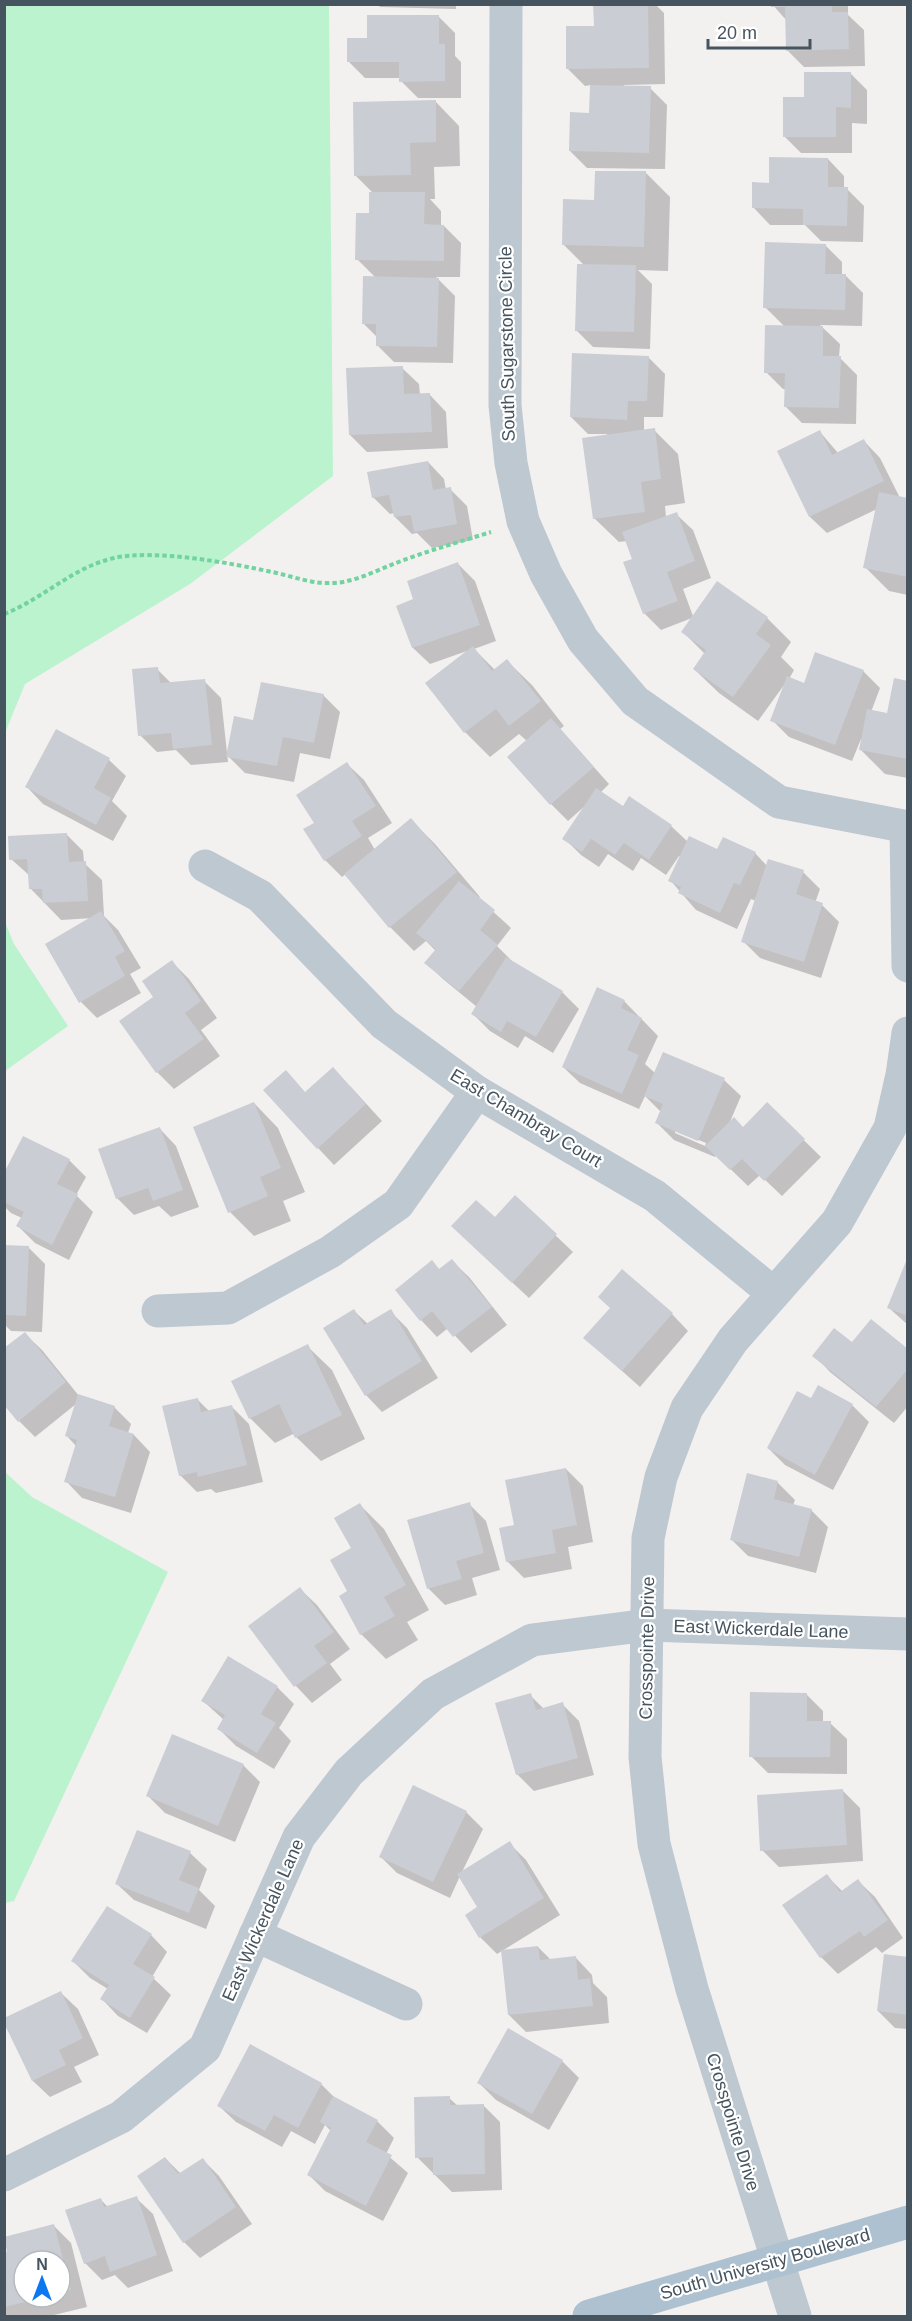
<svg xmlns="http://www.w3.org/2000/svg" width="912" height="2321" font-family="Helvetica,sans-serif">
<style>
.green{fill:#bcf3cf}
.shadow{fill:#0003;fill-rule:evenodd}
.building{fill:#cacdd3}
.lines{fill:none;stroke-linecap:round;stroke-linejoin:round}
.path{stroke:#71d4a0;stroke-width:4;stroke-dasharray:4.5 3;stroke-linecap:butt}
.street{stroke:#bdc8d0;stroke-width:33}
.primary{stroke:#aec1d1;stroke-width:33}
.labels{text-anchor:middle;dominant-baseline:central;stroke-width:4.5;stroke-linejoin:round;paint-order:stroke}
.street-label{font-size:18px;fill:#46545f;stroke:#fff}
</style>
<rect width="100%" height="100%" fill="#f3f0f0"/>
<g class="green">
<path d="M5,4L329,5L333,476L190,584L25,684L5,733Z"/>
<path d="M5,922L14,944L68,1026L5,1071Z"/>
<path d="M4,1471L32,1497L168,1572L14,1901L5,1903Z"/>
</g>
<g class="shadow">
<path d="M377,4H456V9L380,7Z"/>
<path d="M595,4H655L664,13L665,84L624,85V87L650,88L667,105L665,169L587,168L570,151L590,114L591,85L585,86L568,69L595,27Z"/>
<path d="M772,4H848V15L864,30L865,66L804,67L787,50V21Z"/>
<path d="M438,16L455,33V56L461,62V98H418L401,81V78H365L348,61L368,39Z"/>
<path d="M850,73L867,90V124L852,123V153H801L784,136L806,99Z"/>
<path d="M435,101L459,126L460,166L434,167L435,199H430L441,211V226H444L461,243L460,277H436L455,296L453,363L394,362L377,345V337L363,323L376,278L357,259L370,214L373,193L356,176Z"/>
<path d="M828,159L844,176V189H847L864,206L863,242L821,241L805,225H770L754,208L770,184Z"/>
<path d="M646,173L670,197L668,271L638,270L652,284L650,349L593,347L576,330L585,266L564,245L596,201Z"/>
<path d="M825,245L842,262V276H846L863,293L862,326L820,325L840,344L839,357L857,375L856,424L802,423L785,406L786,389H783L766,372L785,327L765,307Z"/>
<path d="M648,357L665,374L663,417H644V431L654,430L678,454L685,503L665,506L666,517L676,514L693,530L711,578L683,589L693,616L767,618L791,642L781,657L794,670L789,679L804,685L863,671L880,688L871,712L889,715L908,682V778L885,774L860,749L862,739H861L852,761L789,737L772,720L784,685L758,721L719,693L694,669L705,654L683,632L692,618L661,630L644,613L634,560L627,541L619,542L594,518L607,434H588L571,417Z"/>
<path d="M402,368L419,384L420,395H430L446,412L448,448L367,452L350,435Z"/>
<path d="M820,432L838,453L864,441L880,458L900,498L908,500V595L889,591L865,567L877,509L827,533L810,517L779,452Z"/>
<path d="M428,462L444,479L446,490L450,489L467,506L473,540L432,548L417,533L412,534L395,517L394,513L390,514L373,497Z"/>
<path d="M458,564L475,581L496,641L474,649L495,670L507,661L532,685L564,726L560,729L609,784L600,793L624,808L671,826L688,842L717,851L755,853L767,866L803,872L820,889L815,903L822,905L839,922L821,978L760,958L743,941L756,901L751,899L737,929L696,910L670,880L681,857L679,856L666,875L641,858L633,871L608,854L599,867L581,855L564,838L586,805L568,821L551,804L509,757L527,741L519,734L490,757L465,732L427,683L467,651L430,664L413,648L415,600Z"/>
<path d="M157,669L172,684L204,681L221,698L228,762L191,765L176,750L157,752L140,735Z"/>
<path d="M323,695L340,712L330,759L300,753L294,782L245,773L227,755L255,721Z"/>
<path d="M57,731L109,760L126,776L112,801L127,816L113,841L43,804L27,787Z"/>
<path d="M347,764L364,780L392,823L368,838L375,850L411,820L435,844L480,897L478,898L511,928L497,946L514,963L562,992L579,1009L553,1053L525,1036L518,1048L490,1031L473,1014L477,1007L443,979L426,963L436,951L426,941L414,951L390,927L346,874L342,877L325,860L316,823Z"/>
<path d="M66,834L83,851L84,863L102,880L104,916L118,930L141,968L130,974L141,993L97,1018L81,1002L93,918L61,920L31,889L30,876L11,859Z"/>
<path d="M172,962L189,979L217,1018L201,1030L220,1056L174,1089L157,1072L122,1022L155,998Z"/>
<path d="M624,1001L658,1036L645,1064L655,1073L724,1080L741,1096L729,1124L743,1129L767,1104L821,1157L782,1196L760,1175L748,1186L716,1155L715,1157L674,1140L657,1123L661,1112L645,1096L639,1109L580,1083L563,1067ZM675,1130L706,1143L705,1146L675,1133Z"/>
<path d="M350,1086L382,1121L334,1165L318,1148Z"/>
<path d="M254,1103L278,1128L305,1192L283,1201L291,1221L254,1236L230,1212Z"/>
<path d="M160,1129L176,1146L199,1207L171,1217L159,1206L134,1215L117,1198Z"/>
<path d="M69,1160L86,1177L76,1195L93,1212L69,1260L35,1243L18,1226L22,1218L11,1213L4,1206V1176Z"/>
<path d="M515,1197L573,1252L529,1298L470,1243Z"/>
<path d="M4,1246L28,1247L45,1264L42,1332L11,1331L4,1324Z"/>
<path d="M452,1261L469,1277L507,1325L471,1353L448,1328L437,1337L421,1320L432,1262L440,1270Z"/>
<path d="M908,1262V1325L889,1308Z"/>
<path d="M354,1311L368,1324L390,1311L407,1328L438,1378L382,1412L366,1395Z"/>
<path d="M672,1314L688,1331L640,1387L585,1338Z"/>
<path d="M25,1334L42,1350L79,1396L114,1407L131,1424L128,1433L134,1435L150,1452L131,1513L82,1498L66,1481L76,1446L67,1436L76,1404L35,1437L19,1421Z"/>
<path d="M852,1344L908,1351V1406L894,1423L830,1372L814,1355Z"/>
<path d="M307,1346L332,1370L365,1439L321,1461L293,1434L275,1443L250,1418L233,1382Z"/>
<path d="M818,1387L852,1405L869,1422L833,1490L785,1465L768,1448L811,1400Z"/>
<path d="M197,1399L210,1412L232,1407L249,1424L263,1482L216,1493L211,1489L197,1492L180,1475Z"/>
<path d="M566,1469L583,1486L593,1542L568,1547L572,1569L524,1578L507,1561L516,1526Z"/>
<path d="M748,1475L778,1483L795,1500L793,1505L811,1510L828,1527L816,1573L748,1556L732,1540Z"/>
<path d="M469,1504L486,1521L500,1570L472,1578L477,1595L445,1605L428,1588Z"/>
<path d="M360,1505L384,1529L429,1610L407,1622L418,1640L386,1659L361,1634L349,1592L353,1549Z"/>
<path d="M300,1589L317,1605L350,1649L330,1664L342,1680L312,1703L296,1686L250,1626Z"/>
<path d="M277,1687L294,1704L279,1728L291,1741L274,1769L236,1746L219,1729L224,1720L202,1700Z"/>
<path d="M806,1694L823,1711V1723H830L847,1739V1774L768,1773L751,1756Z"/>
<path d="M530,1695L544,1709L562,1704L579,1721L594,1775L534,1791L517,1774Z"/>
<path d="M243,1765L260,1782L235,1842L165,1813L148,1796Z"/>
<path d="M843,1791L860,1808L863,1861L779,1867L762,1850Z"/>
<path d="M466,1812L483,1829L462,1872L509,1843L526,1860L560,1915L497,1954L480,1937L479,1908L460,1876L450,1898L397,1873L380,1856Z"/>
<path d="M190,1853L207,1869L199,1890L215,1906L206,1929L134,1900L117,1884Z"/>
<path d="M827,1876L843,1892L858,1881L875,1897L903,1938L882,1953L876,1947L838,1974L821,1957L785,1905Z"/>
<path d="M151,1935L167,1952L152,1977L171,1995L147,2033L118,2016L102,1999L108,1989L90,1978L73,1961Z"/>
<path d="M538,1947L551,1960L576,1958L592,1975L593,1983L607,1997L609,2023L526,2032L509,2015Z"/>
<path d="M908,1959V2029L895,2028L878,2011Z"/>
<path d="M61,1993L78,2009L99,2055L74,2067L82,2082L50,2097L33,2081L5,2020Z"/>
<path d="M562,2061L579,2078L549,2130L496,2100L479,2083Z"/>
<path d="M321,2084L337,2100L377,2121L394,2138L386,2154L408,2173L383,2221L325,2191L309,2175L331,2131L325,2125L315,2144L291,2131L282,2147L236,2122L219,2106Z"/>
<path d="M449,2098L458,2106L483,2105L500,2122L502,2190L452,2192L417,2157Z"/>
<path d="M165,2158L181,2174L203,2160L219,2176L252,2224L200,2258L184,2242Z"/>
<path d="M136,2198L153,2214L173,2271L128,2288L115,2275L102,2280L85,2263L100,2199L108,2207Z"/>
<path d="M54,2226L71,2243L87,2307L50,2316H4V2254ZM24,2261H60V2297H24Z"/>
</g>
<g class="building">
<path d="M593,4H648L649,68L566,69V26H594Z"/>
<path d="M771,4H832V12H848L849,49L786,51L785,7H771Z"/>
<path d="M367,15H439V44H445V81L399,82V62H347V38H367Z"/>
<path d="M804,72H851V108L836,107V137H783V97H804Z"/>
<path d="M590,85L651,86L649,153L569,151L570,112L589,113Z"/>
<path d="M436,100V142L410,143L411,175L354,176L353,102Z"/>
<path d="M769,157L828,158V187H848L847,226L803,225V209L752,208V182L769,183Z"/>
<path d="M595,171H646L644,247L562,245L563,199L594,200Z"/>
<path d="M369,192H425L424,224L444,225V261L355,260L356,213H369Z"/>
<path d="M765,242L826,244L825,274H846L845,310L763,308Z"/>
<path d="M577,264L636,265L634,332L575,331Z"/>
<path d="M363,276L439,278L437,347L376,346V324H362Z"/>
<path d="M765,325L823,326V356H841L839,408L784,407L785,373H764Z"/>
<path d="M572,353L649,356L647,401H628L627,420L570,417Z"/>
<path d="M403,366L404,394L430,393L432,432L349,435L346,368Z"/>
<path d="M655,428L661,479L641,482L645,512L593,519L582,438Z"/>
<path d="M820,430L832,455L864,439L884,481L809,517L777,451Z"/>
<path d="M428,461L433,490L451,487L457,524L414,532L411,515L394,517L389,495L372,498L367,472Z"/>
<path d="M879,492L908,498V577L863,568Z"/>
<path d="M677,512L695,561L667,572L678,601L643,614L623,562L632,559L622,532Z"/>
<path d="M458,562L480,625L412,648L396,606L413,599L407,581Z"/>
<path d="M717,581L768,617L756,634L771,645L733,697L693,669L706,650L681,632Z"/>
<path d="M473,646L492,671L507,659L541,701L509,726L496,709L464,733L425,683Z"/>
<path d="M815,652L864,670L835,745L770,721L787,676L804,683Z"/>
<path d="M158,667L160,683L205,679L212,745L173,749L171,733L138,736L132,669Z"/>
<path d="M894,678L908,681V759L859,750L867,709L887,713Z"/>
<path d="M261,682L324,694L314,743L283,737L277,766L226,757L234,716L253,720Z"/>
<path d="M551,718L594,767L550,805L507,757Z"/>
<path d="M56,729L110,758L94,788L111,798L96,825L25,787Z"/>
<path d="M347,762L376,806L352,821L362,836L324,861L303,829L314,823L296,795Z"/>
<path d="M596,788L623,806L629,796L672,825L649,860L624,843L615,855L591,839L582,852L562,839Z"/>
<path d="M411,818L457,872L389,928L344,874Z"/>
<path d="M67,833L69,862L86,861L88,901L43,903L42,889H29L27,859L9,860L8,836Z"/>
<path d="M689,836L717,849L723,837L756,852L740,885L734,883L720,913L678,893L681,887L668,881Z"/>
<path d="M768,859L804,870L796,894L823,903L804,962L741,942Z"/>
<path d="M459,881L495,910L480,930L498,945L459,991L424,963L436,949L416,933Z"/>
<path d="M101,911L125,951L115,957L125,976L79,1003L45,944Z"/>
<path d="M506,957L563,991L536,1037L507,1021L501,1032L471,1014Z"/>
<path d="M172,960L201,1001L185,1013L204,1039L156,1073L119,1021L153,997L142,981Z"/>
<path d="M597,987L625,1000L621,1008L642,1018L627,1050L639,1055L622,1094L562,1067Z"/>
<path d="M663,1052L725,1078L698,1141L655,1123L663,1104L644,1096Z"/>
<path d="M333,1067L366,1104L317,1149L263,1090L286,1070L305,1092Z"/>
<path d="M254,1102L281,1168L260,1177L268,1196L228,1213L193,1127Z"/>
<path d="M767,1102L805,1139L764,1181L742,1159L730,1170L705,1146L734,1117L743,1127Z"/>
<path d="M160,1127L183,1190L153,1201L148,1188L116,1199L98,1149Z"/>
<path d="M23,1136L70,1159L57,1184L78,1194L52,1245L16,1226L24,1212L4,1202V1173Z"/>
<path d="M515,1195L557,1234L512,1283L451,1226L476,1200L495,1217Z"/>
<path d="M4,1245L29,1246L26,1316L4,1315Z"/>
<path d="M452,1259L492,1307L453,1337L432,1311L420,1321L395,1290L432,1260L439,1269Z"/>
<path d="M907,1259H908V1316L887,1308Z"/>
<path d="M622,1269L673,1313L622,1371L583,1338L610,1308L598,1297Z"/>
<path d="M354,1309L364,1325L391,1309L422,1361L365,1396L323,1328Z"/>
<path d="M871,1319L908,1349V1369L876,1407L812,1356L834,1328L852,1342Z"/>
<path d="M25,1332L66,1382L18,1422L4,1405V1348Z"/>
<path d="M308,1344L342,1415L295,1438L279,1404L249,1419L231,1381Z"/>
<path d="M818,1385L853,1404L815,1475L767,1448L797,1391L811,1398Z"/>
<path d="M78,1394L115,1406L109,1426L134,1434L115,1497L64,1482L77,1440L65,1436Z"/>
<path d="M198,1398L201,1412L232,1405L247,1465L198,1477L197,1472L179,1476L162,1406Z"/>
<path d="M566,1468L577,1525L552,1530L556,1553L506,1562L499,1528L514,1525L505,1480Z"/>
<path d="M747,1473L778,1481L774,1499L812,1509L799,1557L730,1540Z"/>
<path d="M470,1502L484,1553L456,1561L462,1579L427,1589L407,1520Z"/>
<path d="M360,1503L406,1585L384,1597L395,1616L360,1635L339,1596L347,1591L330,1560L351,1548L334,1518Z"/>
<path d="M300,1587L334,1632L314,1646L327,1663L294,1687L248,1626Z"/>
<path d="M228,1656L278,1686L261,1714L276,1723L257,1753L217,1729L225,1715L201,1701Z"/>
<path d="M750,1692L807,1693V1721H831L830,1757H749Z"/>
<path d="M531,1693L536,1710L563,1702L578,1758L516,1775L495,1703Z"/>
<path d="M172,1734L244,1764L218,1826L146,1796Z"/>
<path d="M413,1785L467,1811L433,1882L379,1857Z"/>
<path d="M843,1789L847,1845L760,1851L757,1795Z"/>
<path d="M137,1830L191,1851L179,1880L199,1888L189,1913L115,1884Z"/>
<path d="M510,1841L544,1898L479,1938L465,1915L477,1907L457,1874Z"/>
<path d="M827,1874L840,1892L858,1879L888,1920L864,1937L860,1931L820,1958L782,1905Z"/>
<path d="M107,1906L152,1934L133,1964L155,1977L130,2018L100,1999L109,1985L71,1961Z"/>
<path d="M538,1946L540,1960L576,1956L578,1980L590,1978L593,2006L508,2015L501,1950Z"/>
<path d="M884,1954L908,1957V2015L877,2011Z"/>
<path d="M61,1991L83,2038L59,2050L66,2065L32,2081L4,2023V2018Z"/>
<path d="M508,2028L563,2060L532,2114L477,2083Z"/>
<path d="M250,2044L322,2083L298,2128L274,2115L265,2131L217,2106Z"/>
<path d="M333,2096L378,2120L366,2142L392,2155L366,2206L307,2175L331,2128L320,2122Z"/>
<path d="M450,2096V2105L484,2104L485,2174L433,2175V2157L415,2158L414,2097Z"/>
<path d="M165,2157L178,2174L203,2158L236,2207L183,2243L137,2176Z"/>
<path d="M137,2196L157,2255L110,2272L105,2256L84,2264L65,2210L101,2198L104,2207Z"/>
<path d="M54,2224L71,2290L60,2293V2261H24V2297L42,2298L4,2307V2253L7,2252L4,2237Z"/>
</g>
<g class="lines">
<path class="path" d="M4,614C43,599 73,567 114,558C155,549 231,563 272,572C292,576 311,584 331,583C353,583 375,571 396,563C427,551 459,542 491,532"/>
<g class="street">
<path d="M506,4L505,405L511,463L523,521L546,574L583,640L635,701L779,802L908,827"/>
<path d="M906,827L908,966"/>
<path d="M205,866L260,896L384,1024L477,1092L655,1196L773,1293"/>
<path d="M158,1311L228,1308L330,1252L398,1204L477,1092"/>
<path d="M255,1935L406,2004"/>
<path d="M4,2175L121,2117L205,2048L299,1837L349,1772L433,1694L532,1640L648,1625L908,1634"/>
<path d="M795,2316L692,1989L654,1844L645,1757L648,1538L661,1477L687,1408L733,1340L837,1222L890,1128L902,1075L908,1033"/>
</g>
<path class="primary" d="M589,2316L908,2222"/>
</g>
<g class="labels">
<g class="street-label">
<text transform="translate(507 344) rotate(-91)">South Sugarstone Circle</text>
<text transform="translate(526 1118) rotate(31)">East Chambray Court</text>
<text transform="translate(761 1629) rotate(2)">East Wickerdale Lane</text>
<text transform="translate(647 1648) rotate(-89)">Crosspointe Drive</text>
<text transform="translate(263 1920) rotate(-66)">East Wickerdale Lane</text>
<text transform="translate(733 2122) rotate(73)">Crosspointe Drive</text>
<text transform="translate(765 2264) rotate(-16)">South University Boulevard</text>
</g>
</g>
<rect width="912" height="2321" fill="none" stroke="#46545f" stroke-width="12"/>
<g transform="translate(42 2279)"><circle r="28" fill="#ffffff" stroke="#b5bbbf" stroke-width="1.5"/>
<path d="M0-4.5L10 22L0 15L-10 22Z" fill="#0b78f2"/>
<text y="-9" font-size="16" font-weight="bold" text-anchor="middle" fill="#46545f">N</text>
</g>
<path d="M708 39v9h102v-9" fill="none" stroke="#46545f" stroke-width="3"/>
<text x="717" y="39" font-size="18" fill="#46545f" stroke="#ffffff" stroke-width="4.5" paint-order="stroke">20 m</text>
</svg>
